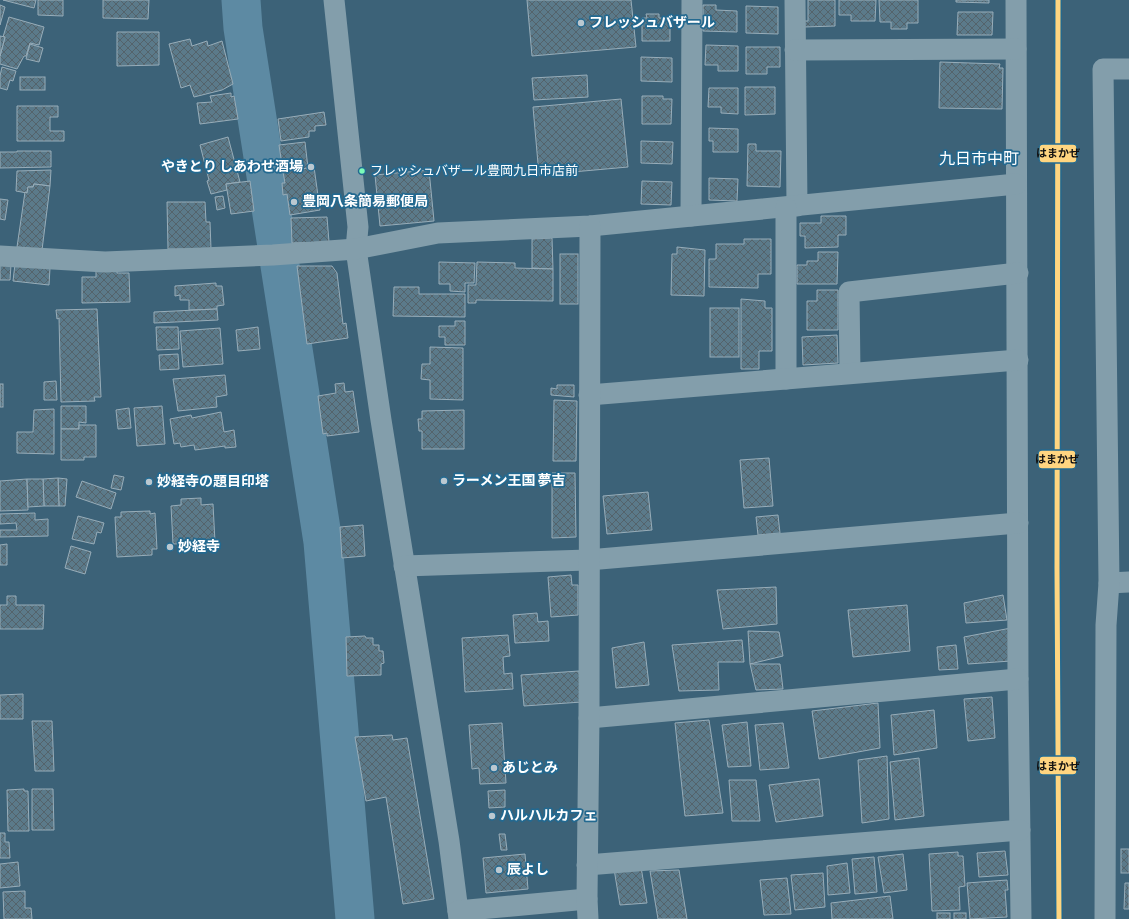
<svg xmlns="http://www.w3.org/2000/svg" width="1129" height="919" font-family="'Alegreya Sans','Noto Sans JP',sans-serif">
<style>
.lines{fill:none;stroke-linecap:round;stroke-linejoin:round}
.river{stroke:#5d8aa3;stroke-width:39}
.building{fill:url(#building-cross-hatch);stroke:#98adb9}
.minor{stroke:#839eab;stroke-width:21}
.rail-1-casing{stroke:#236990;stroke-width:8}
.rail-1{stroke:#ffd580;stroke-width:5}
.poi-dot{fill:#bbc8d0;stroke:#236990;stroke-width:1.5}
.bus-dot{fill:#7afbb9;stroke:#236990;stroke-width:1.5}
.labels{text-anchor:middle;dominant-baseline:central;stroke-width:3.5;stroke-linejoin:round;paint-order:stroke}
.bus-label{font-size:13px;fill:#fff;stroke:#236990;text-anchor:start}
.poi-label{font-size:14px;font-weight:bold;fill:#fff;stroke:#236990;text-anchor:start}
.quarter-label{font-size:16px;fill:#fff;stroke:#236990}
.line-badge{stroke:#236990;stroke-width:1.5}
.pale-badge-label{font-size:11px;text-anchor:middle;font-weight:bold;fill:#111}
</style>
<defs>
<pattern id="building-cross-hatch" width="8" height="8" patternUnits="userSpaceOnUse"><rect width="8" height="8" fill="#5b7a8a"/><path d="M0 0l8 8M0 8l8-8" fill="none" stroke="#54636b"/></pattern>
</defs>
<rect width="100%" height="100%" fill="#3c6278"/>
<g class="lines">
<path class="river" d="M241,0L243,28L323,542L355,919"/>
</g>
<g class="building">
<path d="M3,0H36L34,8Z"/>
<path d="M38,0H63V16L38,15Z"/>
<path d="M103,0H149L148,19L103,18Z"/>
<path d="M527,0H631L636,47L532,56Z"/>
<path d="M808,0H835V26L804,27V21H808Z"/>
<path d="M839,0H876L875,21H851V15H839Z"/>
<path d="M879,0H918V23H907V29H891V22H880Z"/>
<path d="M956,0H989V3L956,2Z"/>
<path d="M0,5L5,7L0,25Z"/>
<path d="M703,5H716V10L737,11V32L703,31Z"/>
<path d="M746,6L778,7V34L746,33Z"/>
<path d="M958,12H993L992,35H957Z"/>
<path d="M646,14H659V18H670V41H642V18H647Z"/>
<path d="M9,17L44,27L39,45L30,43L26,56H24L17,69L0,64V56L5,37H3Z"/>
<path d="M117,32H159V65L117,66Z"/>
<path d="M0,36L5,37L0,56Z"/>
<path d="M190,39L192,46L207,41L208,46L222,41L233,84L222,90L194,97L190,85L181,88L169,44Z"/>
<path d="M30,44L43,48L39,62L26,59Z"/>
<path d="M706,45L738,46V71H718V65H705Z"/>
<path d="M746,47H780V67H767V74H746Z"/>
<path d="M641,57L672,58V82L641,81Z"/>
<path d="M940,62L1000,64L999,68H1003L1002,109L939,108Z"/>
<path d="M2,67L16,71L13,81L10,80L7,90L0,88V76Z"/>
<path d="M587,75L588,97L534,100L532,78Z"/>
<rect x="20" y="77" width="25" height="13"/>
<path d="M745,87H775V114L745,115Z"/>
<path d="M709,88H738V114L721,113V107H708Z"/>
<path d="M231,93V97L234,96L238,119L200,124L197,103L212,102L210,96Z"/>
<path d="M642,96H663V99H672L671,124H642Z"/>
<path d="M621,99L628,167L539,175L533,107Z"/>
<path d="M17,106H58V117H50V131H64V141H17Z"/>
<path d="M324,112L326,125L315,126V131H309V137L281,141L278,119Z"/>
<path d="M709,128L738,129V152H713V141H709Z"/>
<path d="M228,137L240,182L226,184L227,190L211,194L207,181L209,180L200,145Z"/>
<path d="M641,141L673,142L672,164L641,163Z"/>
<path d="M305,142L308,168L283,172L279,145Z"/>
<path d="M748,144H756V151H781L780,187L747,186Z"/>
<path d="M17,151H51V167L0,168V152H17Z"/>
<path d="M314,167L320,210L290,215L287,194L283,195L282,183H285L283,172Z"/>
<path d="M51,170L50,186L34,184L33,187H28L27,193L16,191L17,171Z"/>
<path d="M429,170L434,221L380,226L375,175Z"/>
<path d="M709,178L738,179L737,201L709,200Z"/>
<path d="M250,181L254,211L231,214L226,184Z"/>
<path d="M642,181L672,182L671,205L641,204Z"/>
<path d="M34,184L50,186L42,250L17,247L25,192L27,193L28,187H33Z"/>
<path d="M223,196L225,208L217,210L215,197Z"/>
<path d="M0,199L8,200L5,220L0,219Z"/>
<path d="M167,202H205L206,222H210L211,249H168Z"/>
<path d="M821,216H846V235H838V247L805,248V236H800V223H821Z"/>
<path d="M327,217L329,242L292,243L291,218Z"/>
<path d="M552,238L553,269L532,268V239Z"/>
<path d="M744,239H771V274H758V288L709,287V259H716V244H744Z"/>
<path d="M677,247L705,250L704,296L671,295L672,254H677Z"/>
<path d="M818,252H838L837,284H797V265H807V261H818Z"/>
<rect x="560" y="254" width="18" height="50"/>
<path d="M439,262L475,263L474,283H465V292L450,291V284H439Z"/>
<path d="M477,262L515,263V268L553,269V301L476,300V303H468V285H476Z"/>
<path d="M15,264L50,268L49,285L13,281Z"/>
<path d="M0,265H11L10,280H0Z"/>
<path d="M297,266H332L337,273L343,324L346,323L348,338L307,344Z"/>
<path d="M96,269H117V273H129L130,302L82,303V277H96Z"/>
<path d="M216,283V286H222L224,305L217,306V309L189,310V300H180V295L175,296V286Z"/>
<path d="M394,287H419V294H465V317L393,316Z"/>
<path d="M817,290H838V330H807V301H817Z"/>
<path d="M741,299L765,301V308H772V351H759V369H741Z"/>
<rect x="710" y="308" width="29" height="49"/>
<path d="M97,309L101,397H94L95,401L61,402L59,318L57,319L56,310Z"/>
<path d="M217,309L218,320L154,323V312Z"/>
<path d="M455,321H465V345H445V337H439V326H455Z"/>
<path d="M156,327H178L179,349L157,350Z"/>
<path d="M258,327L260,349L238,351L236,330Z"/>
<path d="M220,328L223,364L183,367L180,331Z"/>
<path d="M837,335L838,363L803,365L802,337Z"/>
<path d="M430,347L463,348V400L430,399V380L421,379L422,364H430Z"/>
<path d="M178,354L179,369L160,370L159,355Z"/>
<path d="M225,375L227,395L216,397L217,407L178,411L173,379Z"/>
<path d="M56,381L57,400H44V382Z"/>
<path d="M344,383L345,392L353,391L359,432L327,436V433L323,434L318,396L336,393L335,384Z"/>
<rect x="0" y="384" width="3" height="23"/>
<path d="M557,385H574V397L551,395V388L557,389Z"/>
<path d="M554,400L577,401L576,461H553Z"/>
<path d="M61,406H86V423L79,422V429H61Z"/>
<path d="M162,406L165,444L137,446L134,408Z"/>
<path d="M129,408L131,428L118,429L116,410Z"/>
<path d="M54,409V454L17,453V432H33L34,410Z"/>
<path d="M464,410V449H422V431H419L418,419H422V411Z"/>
<path d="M221,412L224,432L234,430L236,447L225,448V446L195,450L194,445L181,447L180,443L174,444L170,419L191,415L192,418Z"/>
<path d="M79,425H96V457H84V460H61V429H79Z"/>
<path d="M769,458L773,506L744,508L740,460Z"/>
<path d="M552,473H575L576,537L552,538Z"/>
<path d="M114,475L124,477L121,490L111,488Z"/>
<path d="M58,478L67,479L65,506H59Z"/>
<path d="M58,478L59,506H44L43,479Z"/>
<path d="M27,479L28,510L0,511V481Z"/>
<path d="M27,479H43L44,506L28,507Z"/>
<path d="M82,481L116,493L111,509L76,497Z"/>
<path d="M648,492L652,530L607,534L603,496Z"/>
<path d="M201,498V505L213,504L215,542L173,544L171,506L181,505V499Z"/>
<path d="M150,511V514L155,513L157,549H152V555L117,557L115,517H121V512Z"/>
<path d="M35,513V520L48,519V536L0,537V530H17L16,523L0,524V514Z"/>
<path d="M778,515L780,533L758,535L756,517Z"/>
<path d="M78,516L104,523L101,533L97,532L94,544L72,539Z"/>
<path d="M363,525L365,556L342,558L340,527Z"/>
<path d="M7,544V565H0V545Z"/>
<path d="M71,546L91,552L85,574L65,568Z"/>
<path d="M571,575L572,585H578V615L551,617L548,577Z"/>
<path d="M776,587L777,624L723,629L717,590Z"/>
<path d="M1003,595L1007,620L966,623L964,603Z"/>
<path d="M7,596H16V605H44L43,629H0V605H7Z"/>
<path d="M907,605L910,651L853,657L848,610Z"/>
<path d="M537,613L538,622L548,621L549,641L515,643L513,615Z"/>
<path d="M1011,628V661L968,664L964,637Z"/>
<path d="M748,631L779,632L783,656L750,664Z"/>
<path d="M508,635L510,656L503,657L504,674L512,673L513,689L465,692L462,638Z"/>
<path d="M365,636L366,638H373V645H379V651H383L384,663L381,664V675L347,676L346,637Z"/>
<path d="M742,640L744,662H718L719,690L679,691L672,645Z"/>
<path d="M644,642L649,685L616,688L612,648Z"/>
<path d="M956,645L958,669L939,670L937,647Z"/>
<path d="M750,664H780L783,689L756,690Z"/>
<path d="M579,671L582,702L524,706L521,675Z"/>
<path d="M23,694V719H0V695Z"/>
<path d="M992,697L995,738L968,741L964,699Z"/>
<path d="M878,703L880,748L819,759L812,711Z"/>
<path d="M934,710L937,748L894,755L891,715Z"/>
<path d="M709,720L723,813L685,816L675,723Z"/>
<path d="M32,721H52L54,771H35Z"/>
<path d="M747,722L751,766L728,767L722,725Z"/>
<path d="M502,723L506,783L480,784L479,768L472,769L469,725Z"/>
<path d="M783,723L789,768L760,770L755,725Z"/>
<path d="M392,735L393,740L407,738L434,899L403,904L386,797L366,801L355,737Z"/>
<path d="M887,756L889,819L862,823L858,760Z"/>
<path d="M919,758L924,816L895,820L890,762Z"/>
<path d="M819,779L823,816L776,822L769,785Z"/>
<path d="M729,780H756L760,821H732Z"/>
<path d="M24,789V791H28L29,831H8L7,790Z"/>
<path d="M32,789H53L54,830H32Z"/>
<path d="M505,790V807L489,808L488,791Z"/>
<path d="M0,833H5V842H9L10,858H0Z"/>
<path d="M499,834H505L507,850H501Z"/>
<rect x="1121" y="849" width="8" height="24"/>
<path d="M1005,851L1008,875L979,877L977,853Z"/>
<path d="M958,852V856H963L965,886L959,887L960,910L932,911L929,854Z"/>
<path d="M525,854L528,889L486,893L483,858Z"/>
<path d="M903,854L907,890L884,893L878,857Z"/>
<path d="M874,857L877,892L855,894L852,859Z"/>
<path d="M18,862L20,886L0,888V864Z"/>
<path d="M847,863L850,893L828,895L827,866Z"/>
<path d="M641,867L647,903L620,905L614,869Z"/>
<path d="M679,870L687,919H658L650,871Z"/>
<path d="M823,873L825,907L795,910L791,875Z"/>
<path d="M787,878L791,914L764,915L760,880Z"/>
<path d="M1007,880L1008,890H1005L1007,917L970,919L967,883Z"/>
<path d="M1125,883H1129V909H1124Z"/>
<path d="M25,891V908H31L32,919H4L3,892Z"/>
<path d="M890,896L893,919H832L831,903Z"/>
<rect x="937" y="913" width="13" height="6"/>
<rect x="954" y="913" width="12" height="6"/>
</g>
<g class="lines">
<g class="minor">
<path d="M334,0L358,227L356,249L381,420L449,841L459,919"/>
<path d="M795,0L797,206"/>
<path d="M1016,0L1018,679L1021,919"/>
<path d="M795,50L1016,49"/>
<path d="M691,216L692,0"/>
<path d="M0,256L105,262L273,255L356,249L438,233L590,226L1016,184"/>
<path d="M850,373L849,292L1018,273"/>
<path d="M786,379V208"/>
<path d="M589,395L1018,360"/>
<path d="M404,566L588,560L1018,523"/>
<path d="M1109,583L1129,582"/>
<path d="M589,718L1018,679"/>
<path d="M587,865L1020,830"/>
<path d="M458,911L587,899"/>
<path d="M588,919L587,899L589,718L590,226"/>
<path d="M1105,919L1106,625L1109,583L1103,69H1129"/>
</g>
<g class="rail-1-casing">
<path id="rail-1" d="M1058,0L1057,568L1059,919"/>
</g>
<use href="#rail-1" class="rail-1"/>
</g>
<g class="poi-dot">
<circle cx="581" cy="23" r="4"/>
<circle cx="311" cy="167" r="4"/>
<circle cx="294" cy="202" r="4"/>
<circle cx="444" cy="481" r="4"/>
<circle cx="149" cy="482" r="4"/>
<circle cx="170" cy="547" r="4"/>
<circle cx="494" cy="768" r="4"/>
<circle cx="492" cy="816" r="4"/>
<circle cx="499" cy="870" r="4"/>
</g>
<circle class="bus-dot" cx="362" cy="171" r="3.5"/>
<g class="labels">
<g class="bus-label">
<text x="370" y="171">フレッシュバザール豊岡九日市店前</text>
</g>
<g class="poi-label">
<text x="589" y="23">フレッシュバザール</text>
<text x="303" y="167" text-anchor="end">やきとり しあわせ酒場</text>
<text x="302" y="202">豊岡八条簡易郵便局</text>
<text x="452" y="481">ラーメン王国 夢吉</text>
<text x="157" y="482">妙経寺の題目印塔</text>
<text x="178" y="547">妙経寺</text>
<text x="502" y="768">あじとみ</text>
<text x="500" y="816">ハルハルカフェ</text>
<text x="507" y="870">辰よし</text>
</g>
<g class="quarter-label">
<text x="979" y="159">九日市中町</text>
</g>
</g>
<g class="line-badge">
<rect x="1039" y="144" width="38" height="19" rx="4" fill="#ffd580"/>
<rect x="1038" y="450" width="38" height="19" rx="4" fill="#ffd580"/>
<rect x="1039" y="756" width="38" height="19" rx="4" fill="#ffd580"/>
</g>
<g class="pale-badge-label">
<text x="1058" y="157">はまかぜ</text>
<text x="1057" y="463">はまかぜ</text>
<text x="1058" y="770">はまかぜ</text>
</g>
</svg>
